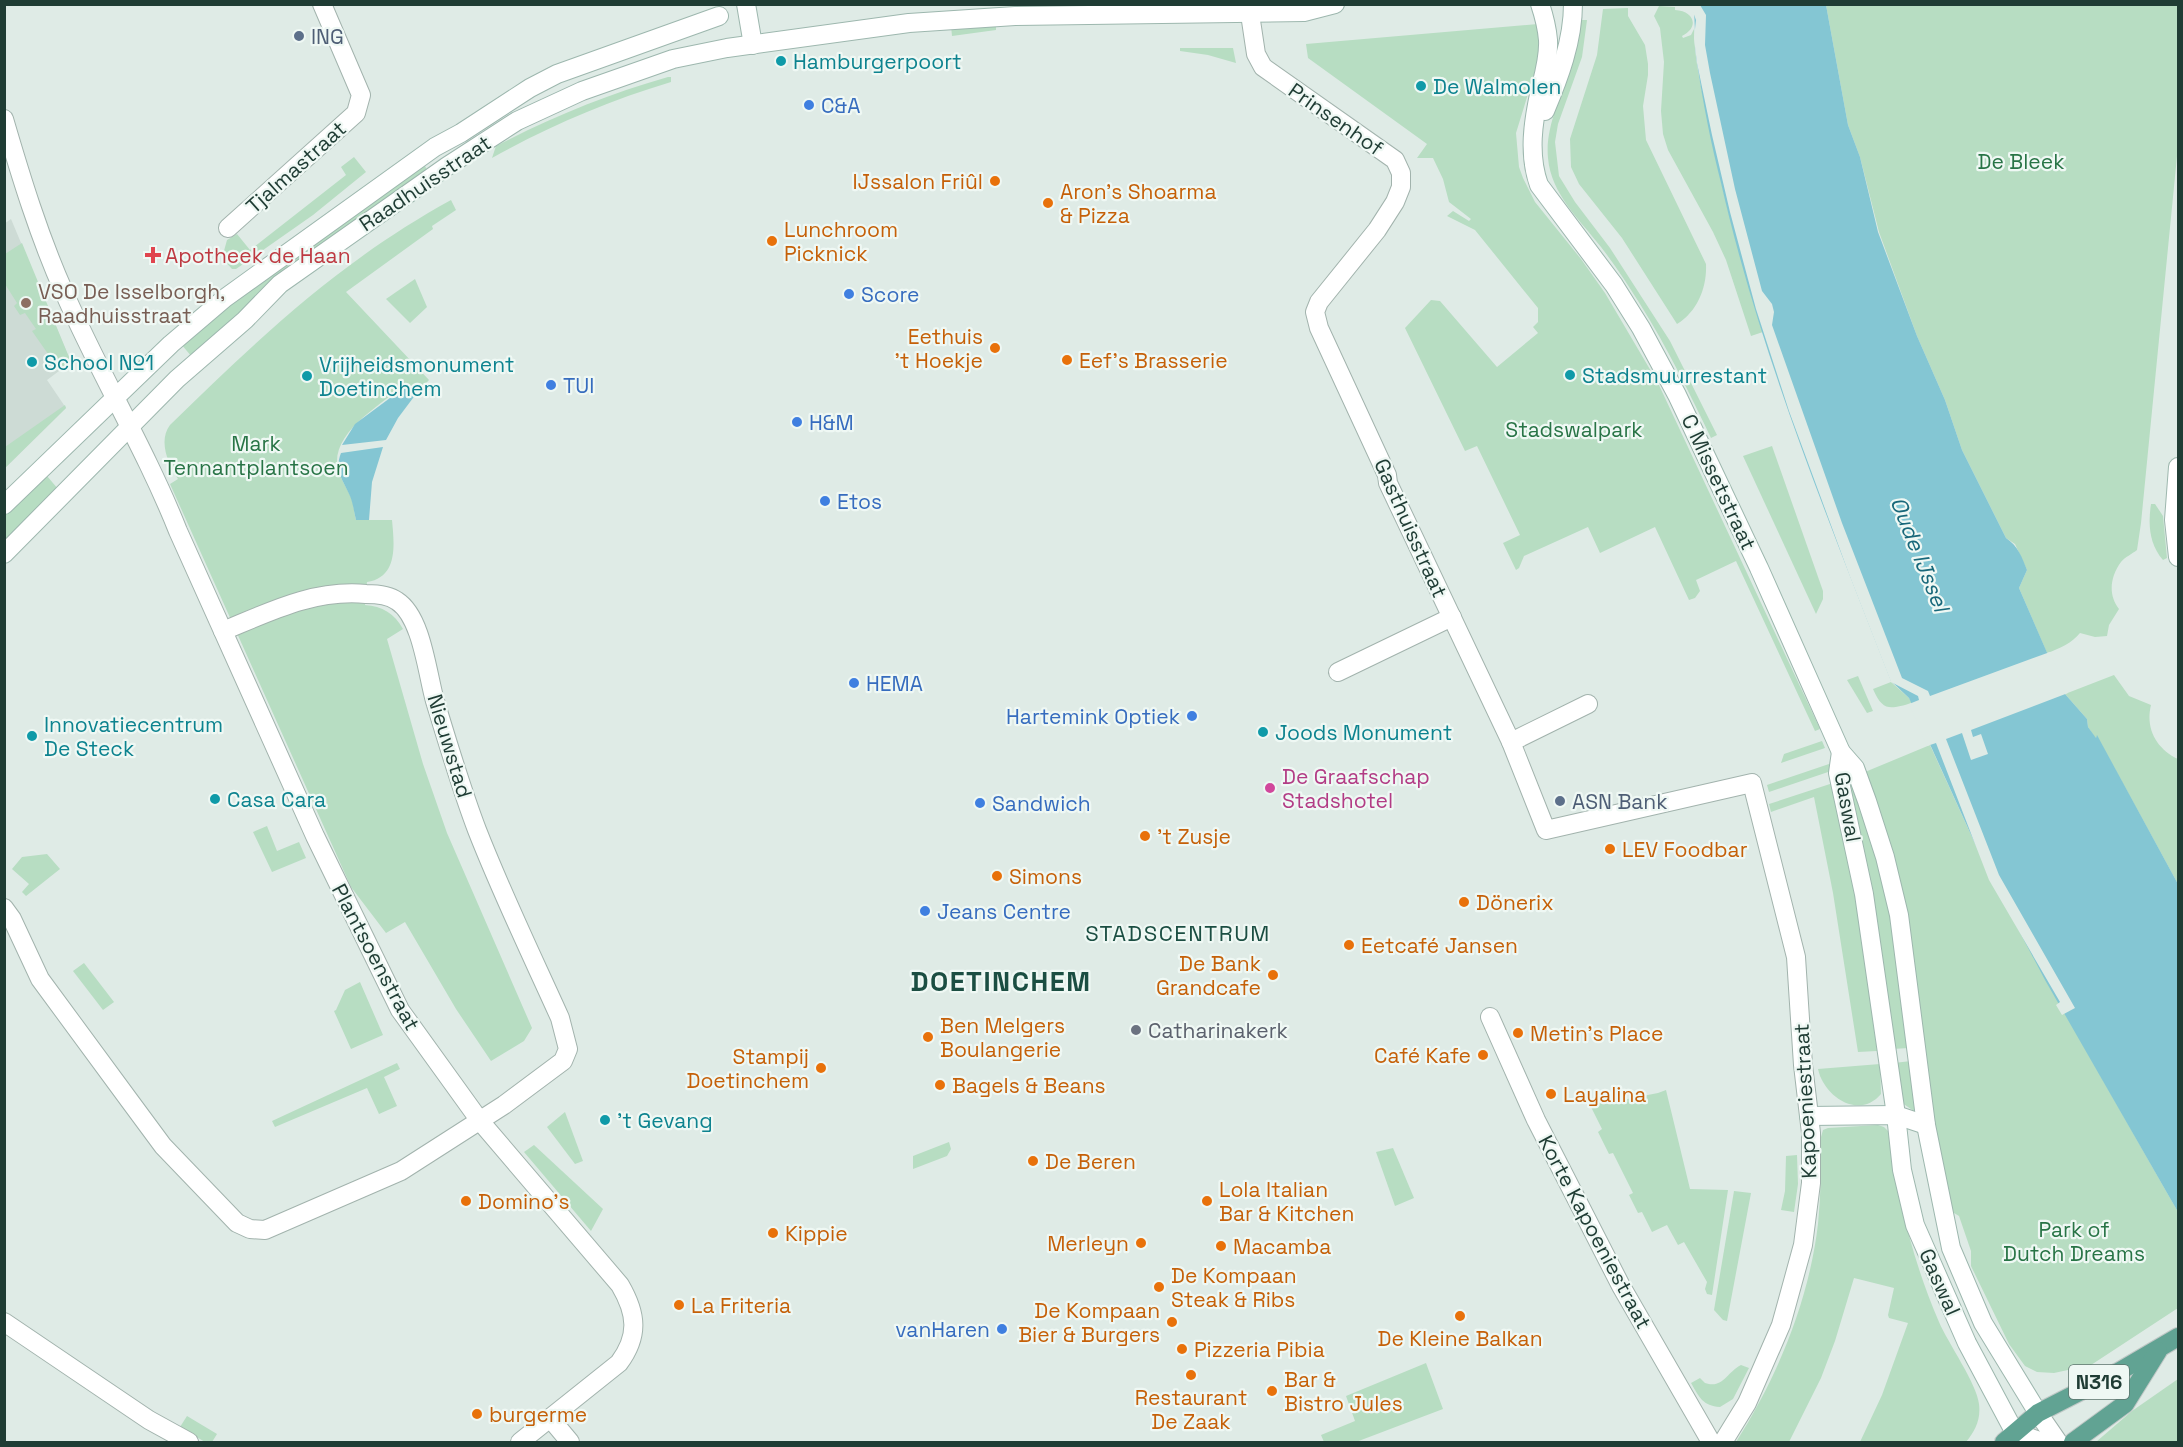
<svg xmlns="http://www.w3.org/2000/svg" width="2183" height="1447" font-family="'Space Grotesk',sans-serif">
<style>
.built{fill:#cddbd5}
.green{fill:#b7ddc2}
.water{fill:#84c6d3}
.pier{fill:#dfebe6}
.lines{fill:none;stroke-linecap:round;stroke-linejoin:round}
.street-casing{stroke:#a2b3ad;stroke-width:20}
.secondary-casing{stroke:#9db7ae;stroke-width:20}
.primary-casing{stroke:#c0c8c6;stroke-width:20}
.street{stroke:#fff;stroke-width:18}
.secondary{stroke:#fff;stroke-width:18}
.primary{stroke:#61a393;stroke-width:18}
.service-dot{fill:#5c6f8a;stroke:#eff8f4;stroke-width:2}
.culture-dot{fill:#0f9aa8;stroke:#eff8f4;stroke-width:2}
.shop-dot{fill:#3f7fe0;stroke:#eff8f4;stroke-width:2}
.food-dot{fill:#e8710a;stroke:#eff8f4;stroke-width:2}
.health-dot{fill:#e0444e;stroke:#eff8f4;stroke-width:2}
.education-dot{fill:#8d6e63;stroke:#eff8f4;stroke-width:2}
.hotel-dot{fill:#d1479c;stroke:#eff8f4;stroke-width:2}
.worship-dot{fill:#6b7280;stroke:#eff8f4;stroke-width:2}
.labels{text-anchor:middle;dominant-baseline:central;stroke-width:4.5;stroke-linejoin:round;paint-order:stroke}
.shield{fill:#eff8f4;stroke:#5d746e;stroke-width:1.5}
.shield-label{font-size:20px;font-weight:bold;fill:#1f3c34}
.service-label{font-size:21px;fill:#4e5e75;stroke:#eff8f4;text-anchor:start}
.culture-label{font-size:21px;fill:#0d838f;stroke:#eff8f4;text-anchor:start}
.shop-label{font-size:21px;fill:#366cbe;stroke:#eff8f4;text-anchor:start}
.street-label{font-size:21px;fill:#1f3c34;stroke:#eff8f4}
.park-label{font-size:21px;fill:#287446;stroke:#eff8f4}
.food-label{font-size:21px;fill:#c56008;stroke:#eff8f4;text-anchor:start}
.health-label{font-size:21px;fill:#be3a42;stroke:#eff8f4;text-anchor:start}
.education-label{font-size:21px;fill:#785e54;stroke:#eff8f4;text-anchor:start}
.hotel-label{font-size:21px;fill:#b23c85;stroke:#eff8f4;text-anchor:start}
.worship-label{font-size:21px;fill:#5b616d;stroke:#eff8f4;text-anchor:start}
.water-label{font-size:22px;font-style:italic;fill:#18687a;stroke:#eff8f4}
.neighbourhood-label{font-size:22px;letter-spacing:1.5px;fill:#1b4e42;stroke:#eff8f4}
.district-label{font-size:27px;font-weight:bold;letter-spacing:1.5px;fill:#1b4e42;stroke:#eff8f4}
</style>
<rect width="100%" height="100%" fill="#dfebe6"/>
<path class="built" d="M11,219L71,362L47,380L66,408L5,468L4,224Z"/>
<g class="green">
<path d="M1826,5H2178V146L2141,523L2137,550C2132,554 2125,557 2121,562C2110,577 2108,595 2119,609L2109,625L2107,636L2095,637L2080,633C2072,643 2059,649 2047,653L2019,588L2027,570L2015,544L2006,538L1962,450L1945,400L1917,336L1879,232L1860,157L1848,125Z"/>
<path d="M1659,6L1675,7V10C1694,11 1700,27 1682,36L1683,38L1691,35L1694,29C1694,58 1701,86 1707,115C1721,188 1740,260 1763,332L1751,336L1726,260L1713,232L1668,150L1663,134L1661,111L1664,62L1660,28L1654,16Z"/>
<path d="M1628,8V16L1645,45L1648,64V75L1643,106L1646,140L1706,264C1707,287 1698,311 1677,324L1622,238L1579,184L1571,167L1570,139L1597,55L1603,9Z"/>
<path d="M1579,20H1587L1582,57L1558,124L1555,142L1559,176L1575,202L1610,248L1670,341L1717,435L1711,438C1689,392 1667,347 1640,304C1628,285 1615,265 1601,247C1580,220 1551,194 1548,158C1545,127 1561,99 1569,70C1574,54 1576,37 1579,20Z"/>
<path d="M996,22V30L952,36L951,26Z"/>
<path d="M1538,24L1539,58L1516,133L1519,167L1523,178L1535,202L1581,259L1605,293L1658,383L1820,729L1815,731L1736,561L1696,580L1700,591L1695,598L1689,600L1655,527L1600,553L1588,527L1524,556L1519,568L1516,570L1503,543L1520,535L1477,446L1465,451L1405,328L1431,300L1440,301L1497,367L1538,333L1533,327L1538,322V308L1475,230L1447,216L1453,211L1469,221L1471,219L1449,202L1443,179L1433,158H1417L1427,144L1308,58L1306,44Z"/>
<path d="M1180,48H1233L1236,63L1208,55L1180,51Z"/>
<path d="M668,77H671V82C608,101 549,126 492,158L496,146C552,117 608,94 668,77Z"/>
<path d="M354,157L366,172L313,215L236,269H232L222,258L227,240L237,234L250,250L346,175L341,167Z"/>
<path d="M424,164L427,170L192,357L181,344L193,332Z"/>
<path d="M451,200L456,210L432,226L433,229L346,292L429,380L416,394L404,384C383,405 336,428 337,463C338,476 346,486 351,497C354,504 354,513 356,520H392C394,543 399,577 367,582L365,605C382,606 395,614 403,629L387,639L423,764L447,833L532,1028L524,1041L491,1061L456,1009L405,922L386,933L351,887L170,484L178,479C168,464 158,441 170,425C259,338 340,261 451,200Z"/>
<path d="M22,243L71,362L60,371L32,331L36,329L25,313L20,315L14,306L17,303L5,284V254Z"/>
<path d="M415,279L427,307L410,323L386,299Z"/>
<path d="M65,405L66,408L5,468V447Z"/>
<path d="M1772,446L1823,591V599L1816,614L1743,456Z"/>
<path d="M47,476L58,489L5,545V513Z"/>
<path d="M2151,504H2155L2163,516L2167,558L2163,560C2149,544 2148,524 2151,504Z"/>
<path d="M2114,675L2129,696L2151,705C2145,729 2157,749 2178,759V884L2097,736L2096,739L2088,727L2087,719L2065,694Z"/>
<path d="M1858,676L1873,711L1867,713L1847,680Z"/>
<path d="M1891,682L1909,698L1912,703C1890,709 1883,712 1873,689Z"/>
<path d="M1822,741L1825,748L1781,763L1784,754Z"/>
<path d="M1930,745L1987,870L2067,1017L2178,1212V1308L2091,1365L2054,1373L2037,1372L2025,1366L2009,1344L1971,1266V1251L1959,1216L1949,1210L1938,1158L1908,918L1895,858L1865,772Z"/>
<path d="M1829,764L1831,771L1769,792L1767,785Z"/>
<path d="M1833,783L1854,881L1877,1051L1858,1052L1833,893L1814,797L1771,812L1769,804Z"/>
<path d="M1853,786L1880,869L1892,925L1909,1048L1892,1049L1850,787Z"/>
<path d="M267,826L277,851L299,842L306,858L272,872L253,832Z"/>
<path d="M47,854L60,869L26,896L22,892L29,884L12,869L22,857Z"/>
<path d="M84,963L114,1002L103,1010L73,971Z"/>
<path d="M360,982L383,1035L351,1049L334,1011L336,1010L345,990Z"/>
<path d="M1911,1061L1918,1114L1898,1100L1894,1063Z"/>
<path d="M397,1063L400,1069L384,1077L397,1106L379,1114L367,1088L275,1127L272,1121Z"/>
<path d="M1880,1064L1881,1094C1859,1120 1824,1097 1818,1069Z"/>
<path d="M1666,1090L1690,1189L1728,1190L1712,1295L1707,1294L1705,1289L1707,1282L1684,1242L1678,1245L1667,1225L1652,1232L1642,1212L1638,1213L1629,1195L1633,1193L1613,1153L1609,1154L1598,1132L1602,1129L1589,1103L1613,1092L1617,1101L1658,1093Z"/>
<path d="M565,1112L583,1161L575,1164L547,1127Z"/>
<path d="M1878,1125L1884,1127L1888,1131C1898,1197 1912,1260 1939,1322C1948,1343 1977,1384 1979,1404C1981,1420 1975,1431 1966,1442H1860L1882,1395L1908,1323L1889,1318L1888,1315L1894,1288L1854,1278L1835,1341L1821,1378L1789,1442H1736C1777,1378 1809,1301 1818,1224C1821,1195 1821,1166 1821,1137L1823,1130L1828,1128Z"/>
<path d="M949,1142L951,1149L947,1156L913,1169V1156Z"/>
<path d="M534,1145L603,1209L591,1231L524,1152Z"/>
<path d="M1393,1148L1414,1198L1395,1206L1376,1152Z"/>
<path d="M1797,1155L1798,1184L1794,1212L1781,1210L1785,1191L1786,1156Z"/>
<path d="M1734,1191L1751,1193L1727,1321L1723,1320L1714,1310Z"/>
<path d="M1426,1363L1443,1409L1356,1442H1324L1321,1435L1355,1421L1346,1396Z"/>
<path d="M1741,1365L1749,1368L1733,1399L1720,1407C1703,1406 1699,1397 1691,1383L1700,1378L1705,1383C1723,1389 1726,1373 1741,1365Z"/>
<path d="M2178,1379V1442H2096L2132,1411Z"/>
<path d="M187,1416L217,1434L212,1442H205L180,1427Z"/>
</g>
<g class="water">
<path d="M1693,5H1826L1848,125L1860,157L1878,232L1917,336L1945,400L1962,450L2006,538C2018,546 2022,557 2027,570L2019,588L2065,694L2087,719L2088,727L2096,738L2097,735L2178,884V1212L2045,980L1987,870L1909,698L1891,681C1828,519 1760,354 1721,183C1711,144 1703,103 1697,63C1694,43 1696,24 1693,5Z"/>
<path d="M405,384L416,394L398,418L386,440L342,445L355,424L390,398Z"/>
<path d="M383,447L372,482L369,520H356C354,512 353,503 350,496C343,480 334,471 341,453Z"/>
</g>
<path class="pier" d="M1690,4L1700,5L1706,15L1705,45L1710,73L1735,189L1762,291L1772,304L1774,312L1772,325L1842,523L1902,678L1928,691L1930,696L2050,652L2068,693L1971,730L1973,737L1981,734L1988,754L1971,760L1962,733L1946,739L1999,875L2075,1008L2062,1015L2056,1005L2060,1002L1989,880L1936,743L1927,746L1909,704L1919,700L1918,696L1891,682L1849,574L1789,411L1756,309L1730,212L1712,135L1697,63L1694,38L1696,20Z"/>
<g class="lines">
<g class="street-casing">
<g id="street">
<path d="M1250,14L1256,54L1263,67L1395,160L1401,173V187L1395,202L1377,230L1319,302L1315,312L1319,328L1387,475L1388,483L1511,742L1546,830L1752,783L1796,957L1803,1065L1811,1133V1183L1803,1245L1781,1325L1747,1403L1723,1442"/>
<path d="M4,119C21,177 39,236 64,292C99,373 145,448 178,531L315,836L400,1010L480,1121L620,1285C637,1314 639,1336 619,1363L520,1442"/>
<path d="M228,228L356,113L361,95L322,4"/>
<path d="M1338,672L1452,617"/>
<path d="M1511,742L1588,704"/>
<path d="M4,908L12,919L40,979L129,1100L163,1146L237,1223L250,1229L265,1230L401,1171L504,1105L563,1061L568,1049L560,1018C532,956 502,894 477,830C461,788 448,744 435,701C427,673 422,617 397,601C389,595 375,594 366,594C314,589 269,612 223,631"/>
<path d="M1490,1017L1536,1120L1621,1286L1711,1442"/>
<path d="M4,1322L149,1420L189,1442"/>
<path d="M2038,1413L2058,1442"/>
<path d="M550,1418L570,1442"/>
<path d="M2015,1433L2043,1442"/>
</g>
</g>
<g class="secondary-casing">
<g id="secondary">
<path d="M746,4L753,45"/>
<path d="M1540,4C1544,16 1547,28 1548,40C1549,57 1544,74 1540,90C1533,122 1528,154 1539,185L1614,285L1641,328L1677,395L1759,568L1841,752L1855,768L1867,801L1885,857L1899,915L1926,1125L1951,1248L1983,1323L2038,1413"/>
<path d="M1545,111C1559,78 1573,41 1573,4"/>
<path d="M2178,467L2174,520L2178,557"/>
<path d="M4,505L171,344L225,298L435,147L461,133L530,88L557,74L719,16"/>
<path d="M4,554L177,379L245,320L280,284L446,167L517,121L582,91L673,59L727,48L909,23L1015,16L1304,12L1335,4"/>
<path d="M1841,752L1838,773L1864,894L1896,1115L1902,1170L1915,1225L1967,1343L2015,1433"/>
<path d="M1809,1116L1896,1115L1926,1125"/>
</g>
</g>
<g class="primary-casing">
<g id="primary">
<path d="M2004,1442L2038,1413L2120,1371L2178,1337"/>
<path d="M2073,1442L2125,1404L2158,1351"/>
</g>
</g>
<use href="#street" class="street"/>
<use href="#secondary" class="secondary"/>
<use href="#primary" class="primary"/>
</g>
<g class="service-dot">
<circle cx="299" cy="36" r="6"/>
<circle cx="1560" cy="801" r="6"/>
</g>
<g class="culture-dot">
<circle cx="781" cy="61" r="6"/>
<circle cx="1421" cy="86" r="6"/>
<circle cx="32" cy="362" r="6"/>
<circle cx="1570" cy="375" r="6"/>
<circle cx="307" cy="376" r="6"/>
<circle cx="1263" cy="732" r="6"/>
<circle cx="32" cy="736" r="6"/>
<circle cx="215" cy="799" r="6"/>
<circle cx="605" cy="1120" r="6"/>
</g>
<g class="shop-dot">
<circle cx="809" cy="105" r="6"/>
<circle cx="849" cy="294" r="6"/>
<circle cx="551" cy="385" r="6"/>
<circle cx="797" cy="422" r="6"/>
<circle cx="825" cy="501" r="6"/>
<circle cx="854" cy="683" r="6"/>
<circle cx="1192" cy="716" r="6"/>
<circle cx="980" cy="803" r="6"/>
<circle cx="925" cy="911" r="6"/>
<circle cx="1002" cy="1329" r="6"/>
</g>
<g class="food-dot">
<circle cx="995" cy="181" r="6"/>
<circle cx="1048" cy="203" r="6"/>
<circle cx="772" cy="241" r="6"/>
<circle cx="995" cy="348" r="6"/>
<circle cx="1067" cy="360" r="6"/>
<circle cx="1145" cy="836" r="6"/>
<circle cx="1610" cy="849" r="6"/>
<circle cx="997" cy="876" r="6"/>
<circle cx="1464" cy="902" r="6"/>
<circle cx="1349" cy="945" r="6"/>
<circle cx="1273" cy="975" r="6"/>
<circle cx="1518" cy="1033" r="6"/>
<circle cx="928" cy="1037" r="6"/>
<circle cx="1483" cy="1055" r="6"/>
<circle cx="821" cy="1068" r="6"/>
<circle cx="940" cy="1085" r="6"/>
<circle cx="1551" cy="1094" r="6"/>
<circle cx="1033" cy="1161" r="6"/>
<circle cx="466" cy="1201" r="6"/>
<circle cx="1207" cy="1201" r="6"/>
<circle cx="773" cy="1233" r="6"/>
<circle cx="1141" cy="1243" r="6"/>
<circle cx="1221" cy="1246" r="6"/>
<circle cx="1159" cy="1287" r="6"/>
<circle cx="679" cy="1305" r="6"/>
<circle cx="1460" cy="1316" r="6"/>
<circle cx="1172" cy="1322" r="6"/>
<circle cx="1182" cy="1349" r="6"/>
<circle cx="1191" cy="1375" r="6"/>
<circle cx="1272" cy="1391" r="6"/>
<circle cx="477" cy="1414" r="6"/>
</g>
<path class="health-dot" d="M150 246h6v6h6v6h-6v6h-6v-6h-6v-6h6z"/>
<circle class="education-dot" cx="26" cy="303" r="6"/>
<circle class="hotel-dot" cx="1270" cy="788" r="6"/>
<circle class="worship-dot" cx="1136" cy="1030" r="6"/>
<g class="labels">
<rect class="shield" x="2069" y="1365" width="60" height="34" rx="4.5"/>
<g class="shield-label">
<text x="2099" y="1382">N316</text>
</g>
<g class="service-label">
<text x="311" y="36">ING</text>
<text x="1572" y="801">ASN Bank</text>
</g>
<g class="culture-label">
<text x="793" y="61">Hamburgerpoort</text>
<text x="1433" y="86">De Walmolen</text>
<text x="44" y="362">School №1</text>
<text x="319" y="364">Vrijheidsmonument<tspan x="319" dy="24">Doetinchem</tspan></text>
<text x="1582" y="375">Stadsmuurrestant</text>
<text x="44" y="724">Innovatiecentrum<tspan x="44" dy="24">De Steck</tspan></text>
<text x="1275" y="732">Joods Monument</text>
<text x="227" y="799">Casa Cara</text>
<text x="617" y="1120">'t Gevang</text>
</g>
<g class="shop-label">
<text x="821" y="105">C&amp;A</text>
<text x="861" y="294">Score</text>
<text x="563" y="385">TUI</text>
<text x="809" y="422">H&amp;M</text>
<text x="837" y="501">Etos</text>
<text x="866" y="683">HEMA</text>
<text x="1180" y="716" text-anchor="end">Hartemink Optiek</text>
<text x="992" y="803">Sandwich</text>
<text x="937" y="911">Jeans Centre</text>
<text x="990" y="1329" text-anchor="end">vanHaren</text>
</g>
<g class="street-label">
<text transform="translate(1336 119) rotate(35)">Prinsenhof</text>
<text transform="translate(296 167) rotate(-42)">Tjalmastraat</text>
<text transform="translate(425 183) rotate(-34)">Raadhuisstraat</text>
<text transform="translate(1719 482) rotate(65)">C Missetstraat</text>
<text transform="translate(1411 528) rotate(66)">Gasthuisstraat</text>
<text transform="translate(450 746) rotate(73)">Nieuwstad</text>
<text transform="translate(1848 807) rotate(80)">Gaswal</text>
<text transform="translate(376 957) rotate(62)">Plantsoenstraat</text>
<text transform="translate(1805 1101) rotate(-93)">Kapoeniestraat</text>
<text transform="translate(1595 1232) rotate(62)">Korte Kapoeniestraat</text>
<text transform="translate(1940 1282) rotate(66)">Gaswal</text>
</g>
<g class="park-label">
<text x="2021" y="161">De Bleek</text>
<text x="1574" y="429">Stadswalpark</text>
<text x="256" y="443">Mark<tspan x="256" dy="24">Tennantplantsoen</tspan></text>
<text x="2074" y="1229">Park of<tspan x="2074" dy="24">Dutch Dreams</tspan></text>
</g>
<g class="food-label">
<text x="983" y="181" text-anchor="end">IJssalon Friûl</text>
<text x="1060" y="191">Aron's Shoarma<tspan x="1060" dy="24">&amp; Pizza</tspan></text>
<text x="784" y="229">Lunchroom<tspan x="784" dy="24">Picknick</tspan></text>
<text x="983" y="336" text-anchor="end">Eethuis<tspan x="983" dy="24">'t Hoekje</tspan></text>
<text x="1079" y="360">Eef's Brasserie</text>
<text x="1157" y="836">'t Zusje</text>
<text x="1622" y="849">LEV Foodbar</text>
<text x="1009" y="876">Simons</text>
<text x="1476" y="902">Dönerix</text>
<text x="1361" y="945">Eetcafé Jansen</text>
<text x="1261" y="963" text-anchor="end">De Bank<tspan x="1261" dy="24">Grandcafe</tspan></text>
<text x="940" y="1025">Ben Melgers<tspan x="940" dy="24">Boulangerie</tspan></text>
<text x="1530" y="1033">Metin's Place</text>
<text x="1471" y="1055" text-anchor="end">Café Kafe</text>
<text x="809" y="1056" text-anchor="end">Stampij<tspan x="809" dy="24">Doetinchem</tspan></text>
<text x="952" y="1085">Bagels &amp; Beans</text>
<text x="1563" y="1094">Layalina</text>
<text x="1045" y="1161">De Beren</text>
<text x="1219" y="1189">Lola Italian<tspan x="1219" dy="24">Bar &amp; Kitchen</tspan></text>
<text x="478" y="1201">Domino's</text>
<text x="785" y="1233">Kippie</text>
<text x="1129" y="1243" text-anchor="end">Merleyn</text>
<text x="1233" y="1246">Macamba</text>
<text x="1171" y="1275">De Kompaan<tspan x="1171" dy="24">Steak &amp; Ribs</tspan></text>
<text x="691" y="1305">La Friteria</text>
<text x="1160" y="1310" text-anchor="end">De Kompaan<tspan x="1160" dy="24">Bier &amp; Burgers</tspan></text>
<text x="1460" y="1338" text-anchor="middle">De Kleine Balkan</text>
<text x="1194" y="1349">Pizzeria Pibia</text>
<text x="1284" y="1379">Bar &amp;<tspan x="1284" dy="24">Bistro Jules</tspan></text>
<text x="1191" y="1397" text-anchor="middle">Restaurant<tspan x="1191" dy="24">De Zaak</tspan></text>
<text x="489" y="1414">burgerme</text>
</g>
<g class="health-label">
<text x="165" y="255">Apotheek de Haan</text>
</g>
<g class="education-label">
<text x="38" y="291">VSO De Isselborgh,<tspan x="38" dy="24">Raadhuisstraat</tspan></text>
</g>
<g class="hotel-label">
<text x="1282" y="776">De Graafschap<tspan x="1282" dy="24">Stadshotel</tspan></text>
</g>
<g class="worship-label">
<text x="1148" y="1030">Catharinakerk</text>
</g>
<g class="water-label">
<text transform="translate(1920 554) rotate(68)">Oude IJssel</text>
</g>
<g class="neighbourhood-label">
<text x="1178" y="933">STADSCENTRUM</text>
</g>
<g class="district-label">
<text x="1001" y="981">DOETINCHEM</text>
</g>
</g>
<rect width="2183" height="1447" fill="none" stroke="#1f3c34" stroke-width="12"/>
</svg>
